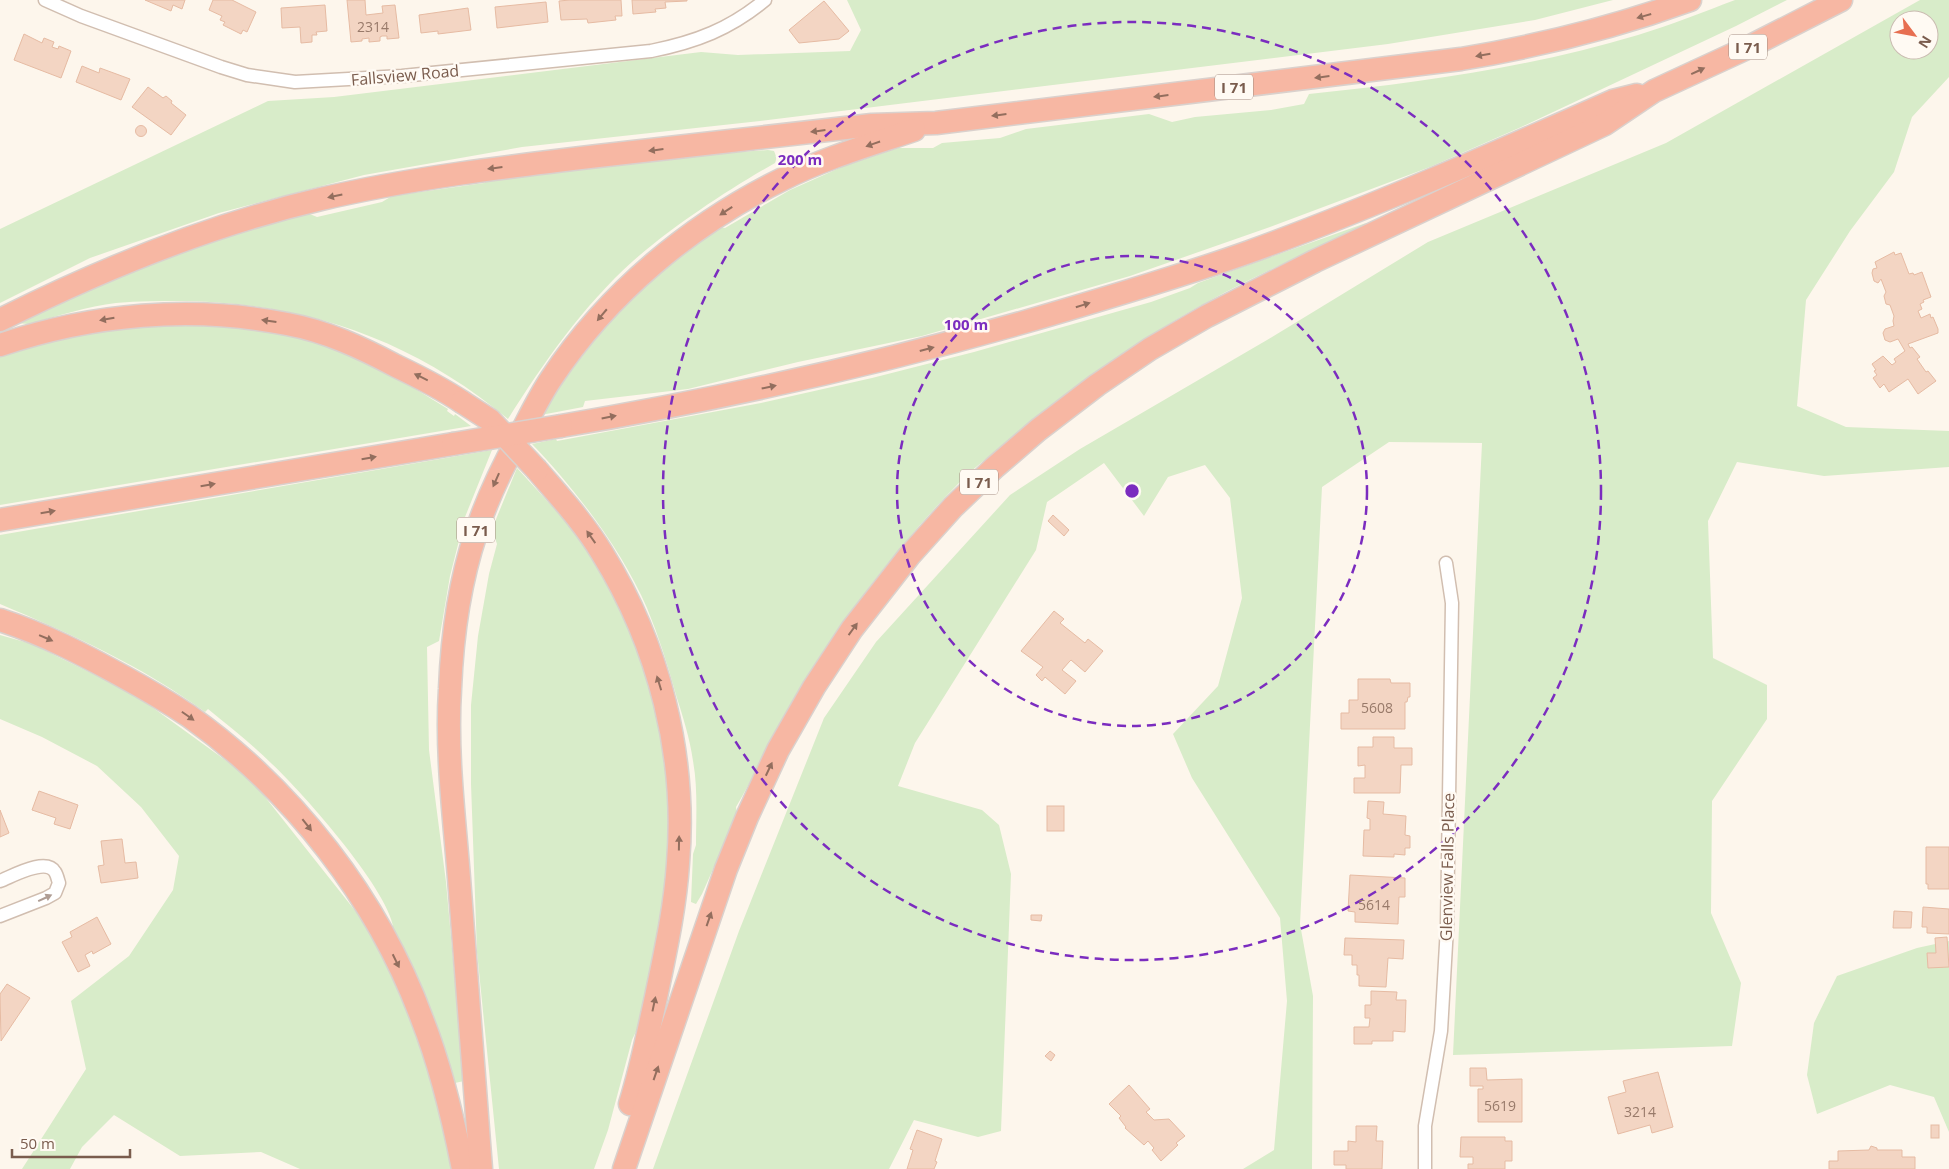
<svg xmlns="http://www.w3.org/2000/svg" width="1949" height="1169" font-family="'Open Sans',sans-serif">
<style>
.green{fill:#d8ecc9;fill-rule:evenodd}
.building{fill:#f3d5c3;stroke:#e6bba3}
.lines{fill:none;stroke-linecap:round;stroke-linejoin:round}
.street-casing{stroke:#d1beb0;stroke-width:15}
.highway-casing{stroke:#dad1cd;stroke-width:25}
.street{stroke:#fff;stroke-width:12}
.highway{stroke:#f7b7a3;stroke-width:22}
.highway-bridge-casing{stroke:#dad1cd;stroke-width:25;stroke-linecap:butt}
.highway-bridge{stroke:#f7b7a3;stroke-width:22}
.oneway{fill:#936e5e}
.oneway2{fill:#af9d94}
.ring{fill:none;stroke:#7b2cbf;stroke-width:2.5;stroke-dasharray:9 6}
.labels{text-anchor:middle;dominant-baseline:central;stroke-width:5;stroke-linejoin:round;paint-order:stroke}
.number-label{font-size:14px;fill:#987a6a}
.shield{fill:#fffaf3;stroke:#a28b7f;stroke-width:1}
.shield-label{font-size:15px;font-weight:bold;fill:#7a5c4d}
.street-label{font-size:16px;fill:#7a5c4d;stroke:#fffaf3}
.centre{fill:#7b2cbf;stroke:#fffaf3;stroke-width:2.5}
.ring-label{font-size:15px;text-anchor:middle;font-weight:bold;fill:#7b2cbf;stroke:#fffaf3;stroke-width:5;stroke-linejoin:round;paint-order:stroke}
</style>
<rect width="100%" height="100%" fill="#fdf6ec"/>
<g class="green">
<path d="M847,0H1613L1535,20L1388,44L760,121L522,147L364,175L219,213L90,258L0,303V229L268,101L334,97L701,52L738,55L850,51L861,30Z"/>
<path d="M1735,0H1787L1736,26L1519,128L1430,167L1270,227L1130,276L922,336L798,362L688,389L585,401L583,407L541,415C567,375 595,337 628,303C655,274 688,251 719,227L725,228L790,190L844,166L898,148H933L942,143L1000,138L1026,129L1149,114L1172,122L1195,117L1271,110L1304,104L1309,94C1420,83 1531,67 1638,35C1671,25 1703,12 1735,0Z"/>
<path d="M1920,0H1949V77L1912,117L1894,172L1850,231L1806,300L1797,406L1846,427L1949,431V467L1824,476L1737,462L1708,521L1713,658L1767,685V719L1712,801L1711,913L1741,983L1732,1046L1453,1055L1482,443L1389,442L1322,487L1300,924L1313,996L1312,1169H1243L1274,1150L1287,1001L1280,918L1192,778L1173,734L1218,686L1242,598L1230,498L1205,465L1168,477L1144,516L1104,463L1047,502L1036,550L915,743L898,786L982,810L999,825L1011,874L1001,1131L978,1137L914,1120L889,1169H653L739,931L824,718L876,642L1010,495L1080,449L1267,340L1428,242L1666,143ZM1899,20H1929V50H1899Z"/>
<path d="M768,150L774,151C776,156 777,158 775,163C729,189 673,226 633,261C583,306 544,362 508,419C413,340 307,303 184,301C162,301 138,301 116,303C89,306 55,317 28,324L16,323L110,280L187,250L251,228L307,213L317,217L382,202L392,196L484,183L489,179L682,156Z"/>
<path d="M1366,223L1364,226C1302,255 1238,283 1179,318C1118,355 1061,396 1007,442C990,456 972,469 957,485C905,538 858,599 817,661C786,707 764,759 736,807L737,815L702,894L696,904L691,902L693,854L696,845C696,818 698,788 693,761C690,739 683,717 676,695C668,666 659,637 647,608C622,550 576,490 532,444L556,439L557,441L761,403L872,378L974,352L1151,302L1190,288L1198,283Z"/>
<path d="M183,321L279,331L335,348L391,374L448,409L447,411L454,416L455,414L471,426L0,505V355L101,327Z"/>
<path d="M492,450L465,517L450,576L439,641L427,647L429,750L446,882L464,1081L455,1083L444,1049L394,932C393,894 302,792 272,764C252,744 230,727 208,709L205,712C142,666 71,634 0,604V535Z"/>
<path d="M517,468L571,527L595,561L622,608L654,696L668,776L670,833L667,888L641,1021L632,1040L608,1130L594,1169H499L477,952L471,784V705L478,636L489,574L497,544L492,529Z"/>
<path d="M0,635L32,644L134,694L250,778L372,932L428,1060L451,1169H300L261,1152L180,1156L114,1115L82,1147L70,1169H22L86,1069L71,1001L129,956L173,890L179,856L141,807L97,766L42,737L0,719Z"/>
<path d="M1949,941V1132L1934,1097L1890,1085L1817,1114L1807,1075L1814,1023L1837,976L1917,948Z"/>
</g>
<g class="building">
<path d="M145,0H185L182,9L173,5L171,11Z"/>
<path d="M213,0H232L256,12L247,32L243,30L241,34L223,25L225,22L220,20L222,16L209,10Z"/>
<path d="M347,0H365L366,15L383,13L382,6L395,5L399,38L387,39V36H382L380,37V41L369,42V38L362,39V41L351,42Z"/>
<path d="M570,0H621L622,16H615L616,20L588,23L587,19L561,20L559,1Z"/>
<path d="M632,0H687V1L665,2L666,8L655,9L656,12L633,14Z"/>
<path d="M824,1L849,31L839,39L799,43L789,30Z"/>
<path d="M546,2L548,22L497,28L495,7Z"/>
<path d="M325,5L327,31L316,32L317,35H312V42L301,43L300,27L282,28L281,8Z"/>
<path d="M468,8L471,30L438,34V31L421,33L419,15Z"/>
<path d="M24,34L42,43L44,38L54,42L52,47L58,49L59,46L71,51L61,78L14,60Z"/>
<path d="M82,66L99,73L100,68L130,79L121,100L76,82Z"/>
<path d="M148,87L163,98L166,96L172,101L171,103L186,115L171,135L132,107Z"/>
<circle cx="141" cy="131" r="5.5"/>
<path d="M1894,252L1895,255L1901,253L1909,274L1913,273L1914,275L1922,272L1931,297L1923,300L1924,302L1920,304L1922,309L1918,311L1921,318L1930,314L1931,318L1933,317L1938,329V333L1908,344L1910,348L1912,347L1920,357L1917,359L1926,372L1928,371L1936,381L1918,394L1908,379L1889,392L1884,384L1880,388L1873,378L1877,375L1874,371L1876,370L1872,364L1883,356L1892,365L1896,362L1894,359L1905,351L1898,339L1890,342L1885,340L1883,333L1885,329L1894,326L1893,321L1894,316L1890,305L1886,304L1884,296L1886,292L1881,279L1878,283L1874,281L1872,273L1873,269L1877,268L1875,262Z"/>
<path d="M1053,515L1069,530L1064,536L1048,521Z"/>
<path d="M1054,611L1064,619L1060,623L1085,643L1088,639L1103,651L1085,672L1071,660L1069,662L1062,670L1076,681L1065,694L1045,677L1042,681L1036,675L1043,667L1021,651Z"/>
<path d="M1358,679H1390L1391,683H1410V697H1408L1407,702H1405V729H1341V713H1349V700H1358Z"/>
<path d="M1373,737H1394V748H1412V765H1401L1400,793H1354V778H1365V765L1358,766V747H1373Z"/>
<path d="M39,791L78,805L70,829L54,824L56,818L32,810Z"/>
<path d="M1368,801L1384,802L1383,814L1406,816L1405,835L1410,836V848H1405V855L1394,854V857L1363,856L1364,830H1370V819L1367,818Z"/>
<rect x="1047" y="806" width="17" height="25"/>
<path d="M0,810L9,833L0,837Z"/>
<path d="M122,839L125,863L136,862L138,878L101,883L98,866L104,865L101,841Z"/>
<path d="M1926,847H1949V889H1928V884H1926Z"/>
<path d="M1350,875L1405,878V897H1399L1398,924L1355,922V912L1348,911Z"/>
<path d="M1923,907L1949,909V934L1927,933V927H1922Z"/>
<path d="M1894,911L1912,912L1911,928H1893Z"/>
<path d="M1031,915H1042L1041,921L1031,920Z"/>
<path d="M97,917L111,944L93,954L92,951L85,955L90,966L78,972L62,942L72,937L70,932Z"/>
<path d="M1947,937L1949,967L1928,968L1927,953H1936L1935,938Z"/>
<path d="M1345,938L1404,940L1403,959L1388,958L1386,987L1359,986V975H1357V965H1352V955H1344Z"/>
<path d="M7,984L30,998L1,1041L0,994Z"/>
<path d="M1371,991L1397,992L1396,1000H1406L1405,1032L1393,1031V1041H1372V1044H1354V1027H1369L1370,1018H1365V1005H1371Z"/>
<path d="M1050,1051L1055,1055L1051,1061L1045,1056Z"/>
<path d="M1470,1068H1486L1487,1080L1522,1079V1122H1478V1089H1483V1086H1470Z"/>
<path d="M1658,1072L1673,1127L1652,1133L1650,1125L1618,1134L1608,1097L1626,1092L1623,1081Z"/>
<path d="M1129,1085L1150,1109L1146,1112L1154,1120L1169,1119L1185,1136L1176,1143L1178,1145L1161,1161L1152,1150L1154,1148L1148,1141L1144,1145L1125,1128L1126,1127L1119,1118L1121,1116L1109,1104Z"/>
<rect x="1931" y="1125" width="8" height="13"/>
<path d="M1356,1126H1377L1376,1141H1383L1382,1169H1346V1165H1334V1151H1348V1141L1356,1142Z"/>
<path d="M917,1130L942,1139L935,1161L937,1162L934,1169H907L913,1150L910,1149Z"/>
<path d="M1461,1137H1505V1141H1512V1161H1505V1169H1468V1164H1473V1157H1460Z"/>
<path d="M1871,1146L1877,1148V1150H1902V1157H1915V1169H1829V1161H1838V1151L1869,1150Z"/>
</g>
<g class="lines">
<g class="street-casing">
<g id="street">
<path d="M45,0L81,16L221,67L247,75L295,82L402,76L651,51C696,42 730,29 765,0"/>
<path d="M0,881C13,876 46,857 55,872C57,875 58,880 59,883L55,893L46,898L0,916"/>
<path d="M1425,1169V1126L1441,1031L1447,927L1452,603L1446,563"/>
</g>
</g>
<g class="highway-casing">
<g id="highway">
<path d="M0,320C102,269 209,225 321,199C412,178 505,167 598,156C689,146 781,135 872,125L936,123L1461,59C1539,46 1616,27 1690,0"/>
<path d="M0,345C92,314 192,305 287,324C326,331 362,348 396,366C419,377 441,388 462,402"/>
<path d="M561,426C734,397 901,359 1069,309C1130,291 1190,273 1249,252C1373,207 1493,154 1613,101L1637,95"/>
<path d="M537,470C560,497 584,523 602,553C659,645 687,756 678,863C675,909 665,953 656,997C648,1033 641,1069 630,1104"/>
<path d="M0,520L453,444"/>
<path d="M0,620C44,634 84,655 124,677C146,689 168,702 189,716C293,790 378,899 422,1019C441,1067 453,1118 463,1169"/>
<path d="M481,1169C474,1072 466,975 459,878C454,815 446,752 450,689C452,638 460,581 476,533C487,498 503,466 520,435C530,416 539,397 551,379C608,293 691,224 783,179C825,158 870,145 914,130"/>
<path d="M624,1169L726,869L747,817L778,750L814,687L852,629L909,556L953,507L995,467L1038,430L1097,385L1150,349L1207,316L1315,261L1605,124L1654,91L1747,48L1841,0"/>
</g>
</g>
<use href="#street" class="street"/>
<use href="#highway" class="highway"/>
<g class="highway-bridge-casing">
<g id="highway-bridge">
<path d="M462,402L490,420L537,470"/>
<path d="M453,444L561,426"/>
</g>
</g>
<use href="#highway-bridge" class="highway-bridge"/>
</g>
<defs><path id="oneway-solid" d="M-6-.8H1V-3.2L6.5 0L1 3.2V.8H-6Z" transform="scale(1.25)"/></defs>
<g class="oneway">
<use href="#oneway-solid" transform="translate(1644 16) rotate(164)"/>
<use href="#oneway-solid" transform="translate(1483 55) rotate(170)"/>
<use href="#oneway-solid" transform="translate(1698 71) rotate(-25)"/>
<use href="#oneway-solid" transform="translate(1322 77) rotate(173)"/>
<use href="#oneway-solid" transform="translate(1161 96) rotate(173)"/>
<use href="#oneway-solid" transform="translate(999 115) rotate(173)"/>
<use href="#oneway-solid" transform="translate(818 131) rotate(173)"/>
<use href="#oneway-solid" transform="translate(873 144) rotate(161)"/>
<use href="#oneway-solid" transform="translate(656 150) rotate(173)"/>
<use href="#oneway-solid" transform="translate(495 168) rotate(173)"/>
<use href="#oneway-solid" transform="translate(335 196) rotate(168)"/>
<use href="#oneway-solid" transform="translate(726 211) rotate(147)"/>
<use href="#oneway-solid" transform="translate(1083 305) rotate(-17)"/>
<use href="#oneway-solid" transform="translate(602 315) rotate(130)"/>
<use href="#oneway-solid" transform="translate(107 319) rotate(170)"/>
<use href="#oneway-solid" transform="translate(269 321) rotate(-172)"/>
<use href="#oneway-solid" transform="translate(927 349) rotate(-15)"/>
<use href="#oneway-solid" transform="translate(421 377) rotate(-154)"/>
<use href="#oneway-solid" transform="translate(769 387) rotate(-12)"/>
<use href="#oneway-solid" transform="translate(609 417) rotate(-11)"/>
<use href="#oneway-solid" transform="translate(369 458) rotate(-10)"/>
<use href="#oneway-solid" transform="translate(496 480) rotate(114)"/>
<use href="#oneway-solid" transform="translate(208 485) rotate(-10)"/>
<use href="#oneway-solid" transform="translate(48 512) rotate(-10)"/>
<use href="#oneway-solid" transform="translate(591 537) rotate(-125)"/>
<use href="#oneway-solid" transform="translate(853 629) rotate(-54)"/>
<use href="#oneway-solid" transform="translate(46 638) rotate(23)"/>
<use href="#oneway-solid" transform="translate(659 683) rotate(-107)"/>
<use href="#oneway-solid" transform="translate(188 716) rotate(35)"/>
<use href="#oneway-solid" transform="translate(769 769) rotate(-65)"/>
<use href="#oneway-solid" transform="translate(307 825) rotate(52)"/>
<use href="#oneway-solid" transform="translate(679 843) rotate(-89)"/>
<use href="#oneway-solid" transform="translate(709 919) rotate(-71)"/>
<use href="#oneway-solid" transform="translate(396 961) rotate(64)"/>
<use href="#oneway-solid" transform="translate(654 1004) rotate(-78)"/>
<use href="#oneway-solid" transform="translate(656 1073) rotate(-71)"/>
</g>
<use class="oneway2" href="#oneway-solid" transform="translate(45 898) rotate(-25)"/>
<g class="ring">
<circle cx="1132" cy="491" r="235"/>
<circle cx="1132" cy="491" r="469"/>
</g>
<g class="labels">
<g class="number-label">
<text x="373" y="26">2314</text>
<text x="1377" y="707">5608</text>
<text x="1374" y="904">5614</text>
<text x="1500" y="1105">5619</text>
<text x="1640" y="1111">3214</text>
</g>
<g class="shield">
<rect x="1729" y="34.5" width="38" height="25" rx="4"/>
<rect x="1215" y="74.5" width="38" height="25" rx="4"/>
<rect x="960" y="469.5" width="38" height="25" rx="4"/>
<rect x="457" y="517.5" width="38" height="25" rx="4"/>
</g>
<g class="shield-label">
<text x="1748" y="47">I 71</text>
<text x="1234" y="87">I 71</text>
<text x="979" y="482">I 71</text>
<text x="476" y="530">I 71</text>
</g>
<g class="street-label">
<text transform="translate(405 75) rotate(-5)">Fallsview Road</text>
<text transform="translate(1447 867) rotate(-89)">Glenview Falls Place</text>
</g>
</g>
<circle cx="1132" cy="491" r="8" class="centre"/>
<g class="ring-label">
<text x="800" y="165">200 m</text>
<text x="966" y="330">100 m</text>
</g>
<g transform="translate(1914 35) rotate(122)"><circle r="24" fill="#fffaf3" stroke="#cabbb1"/>
<path d="M0-4L9 19L0 12L-9 19Z" fill="#e76f51"/>
<text y="-8" font-size="14" font-weight="bold" text-anchor="middle" fill="#7a5c4d">N</text>
</g>
<path d="M12 1149v8h118v-8" fill="none" stroke="#7a5c4d" stroke-width="2.5"/>
<text x="20" y="1149" font-size="15" fill="#7a5c4d" stroke="#fffaf3" stroke-width="4" paint-order="stroke">50 m</text>
</svg>
